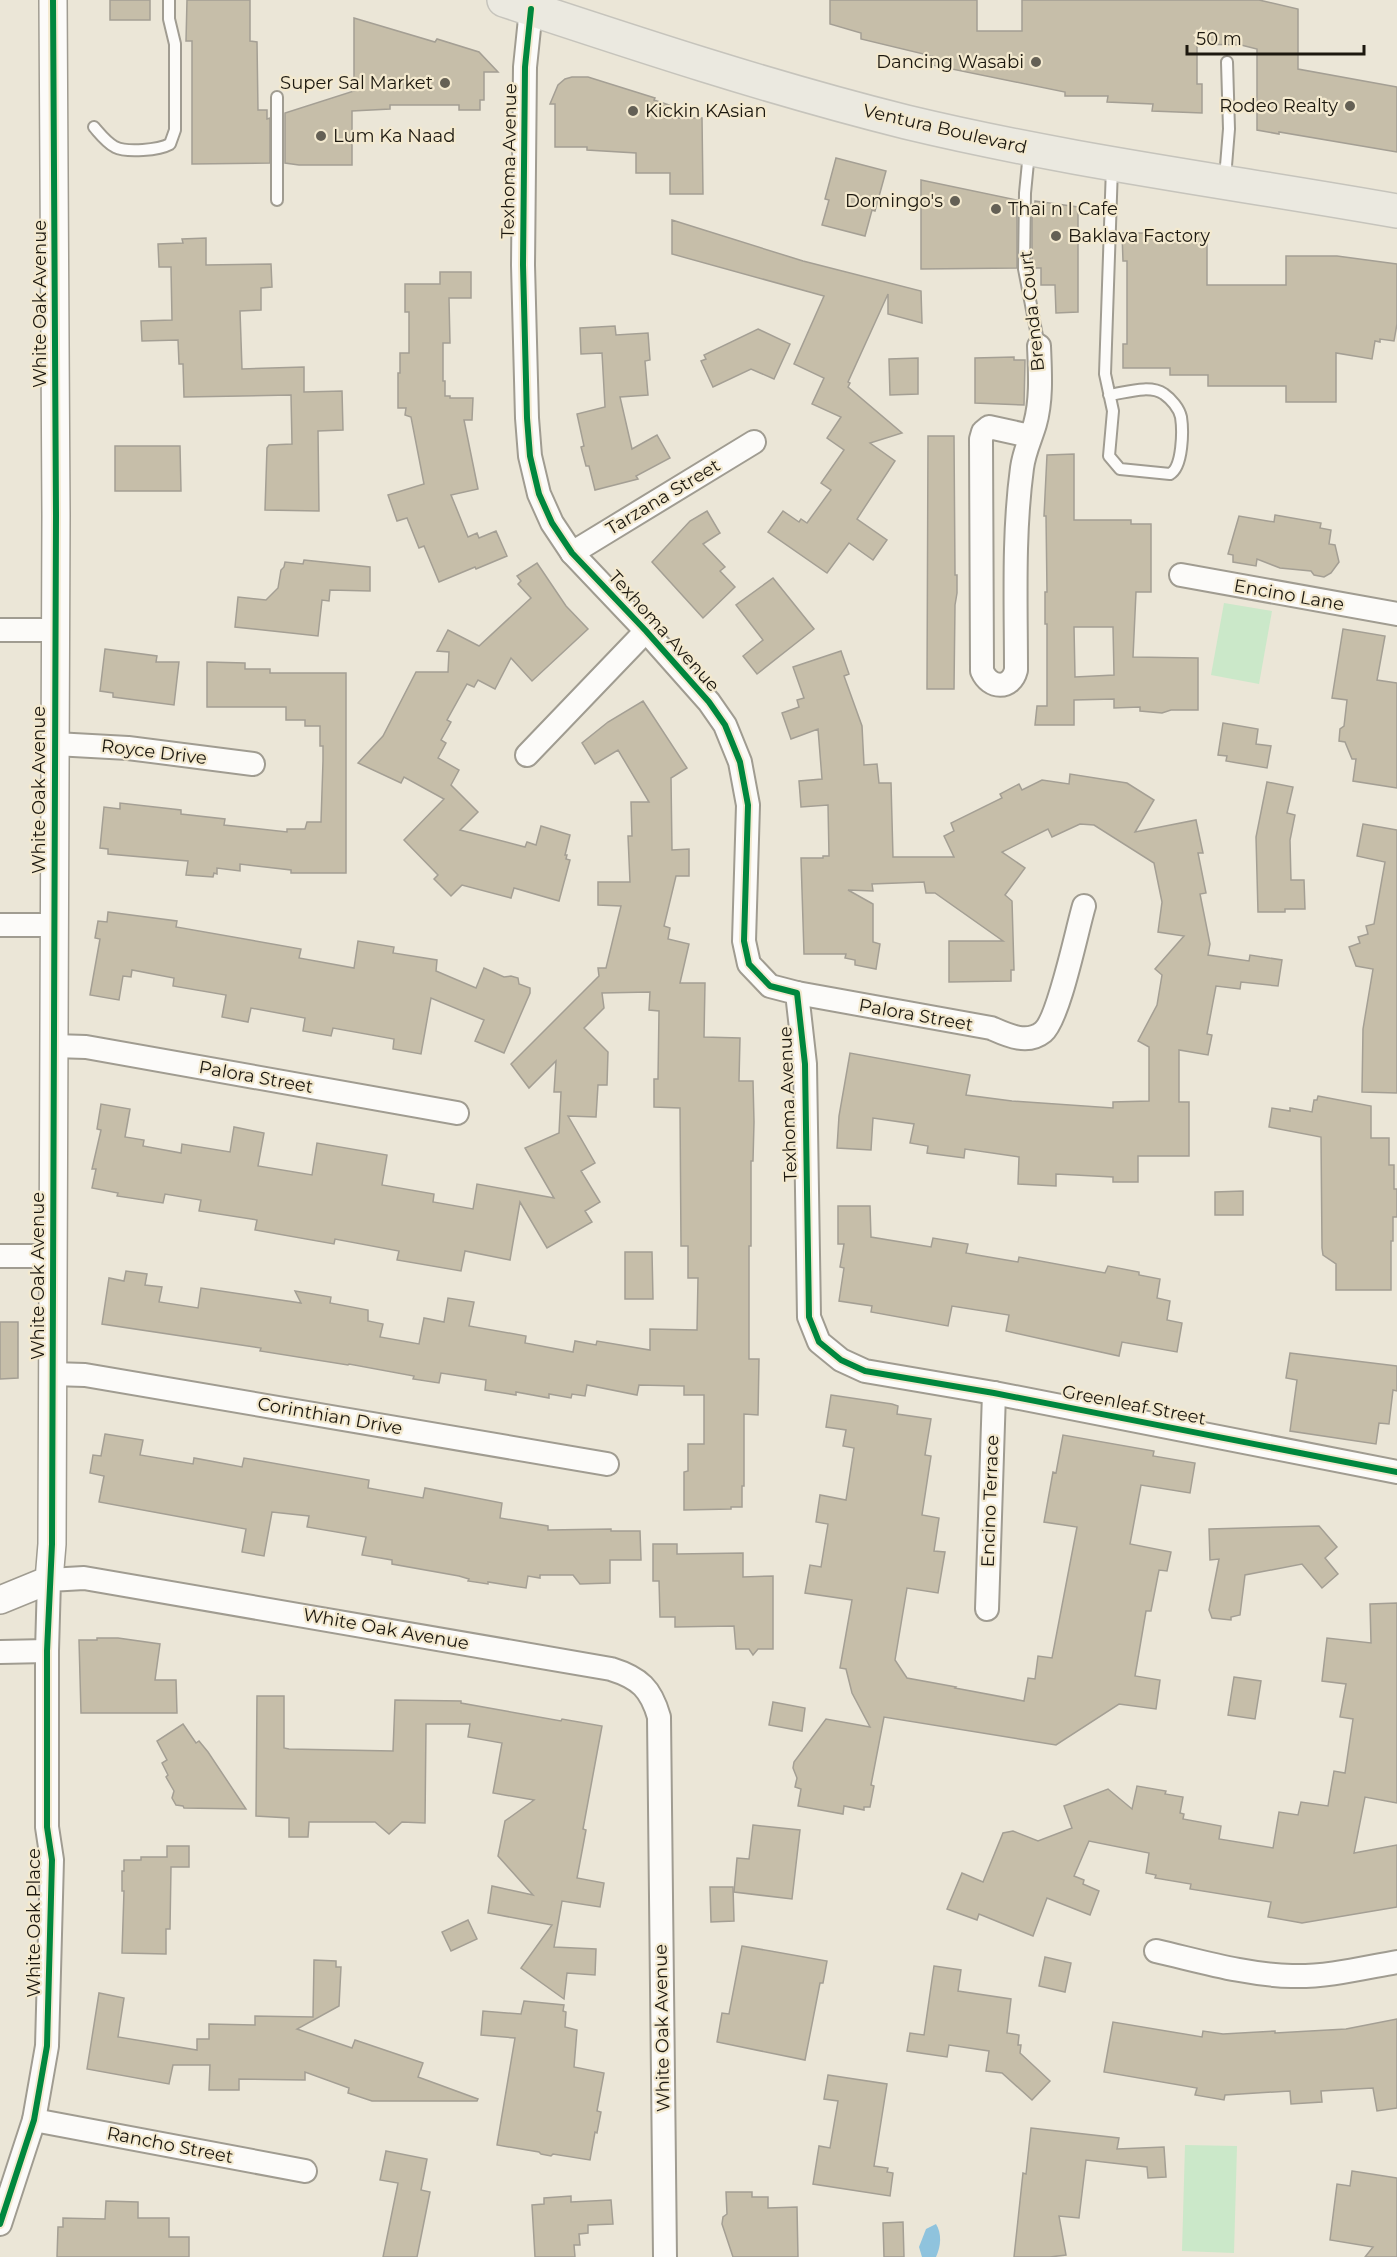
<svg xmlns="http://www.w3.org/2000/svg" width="1397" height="2257" font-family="Montserrat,sans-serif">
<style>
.green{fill:#cbe8c9}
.water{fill:#8fc3dd}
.building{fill:#c6bea9;stroke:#a49f94;stroke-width:1.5;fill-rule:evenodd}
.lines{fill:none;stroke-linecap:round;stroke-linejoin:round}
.service-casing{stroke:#a09c91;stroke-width:14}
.minor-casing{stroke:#a09c91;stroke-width:26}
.tertiary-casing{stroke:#a09c91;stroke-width:30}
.primary-casing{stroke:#c6c4bc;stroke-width:36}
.service{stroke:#fcfbf9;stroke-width:10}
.minor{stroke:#fcfbf9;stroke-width:22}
.tertiary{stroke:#fcfbf9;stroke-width:27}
.primary{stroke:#ebe9e0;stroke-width:33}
.cycleway-casing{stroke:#f3e9cf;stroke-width:10}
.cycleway{stroke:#00873e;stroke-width:6}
.poi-dot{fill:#646055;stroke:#f3e9cf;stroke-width:2}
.labels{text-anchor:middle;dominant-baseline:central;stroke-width:4.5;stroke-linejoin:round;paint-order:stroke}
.poi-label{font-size:18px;fill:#1c180f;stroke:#f3e9cf;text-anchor:end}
.street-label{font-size:18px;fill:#1c180f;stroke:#f3e9cf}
</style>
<rect width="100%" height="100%" fill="#ebe6d7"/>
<g class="green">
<path d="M1224,603L1272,611L1259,684L1211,675Z"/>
<path d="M1185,2145L1237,2146L1234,2253L1182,2251Z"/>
</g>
<path class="water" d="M936,2224C942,2234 941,2246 936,2257H922L919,2247L926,2229Z"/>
<g class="building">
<rect x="110" y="0" width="40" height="20"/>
<path d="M187,0H250V41L257,42L258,110H267V119L270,118V163L192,164V41H186Z"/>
<path d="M830,0H977V31H1022V0H1259L1298,9V69L1397,87V152L1279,132V134L1257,130V49L1241,45L1197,44V84H1202V113L1152,111L1153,104L1107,102L1108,96H1065V92L932,65V56L861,39V33L830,24Z"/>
<path d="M354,18L435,42L437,39L479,52L498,72H484V100H480V110H459V105H390V109L352,111V165H299L285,163V113L354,91Z"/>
<path d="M572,77H588L655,98L654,100L669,105L665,118H702L703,194H670V173H636V153L587,150V147H555V104H550L558,85L565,79Z"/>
<path d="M836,158L886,171L875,211L872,210L865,236L822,225L829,200L825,199Z"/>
<path d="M921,180L1017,200V268L921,269Z"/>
<path d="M1035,201L1078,207V312L1056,313L1055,285H1041V268H1032V204H1035Z"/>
<path d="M672,220L803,261L921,291L922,323L888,314V294L848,382L850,383L848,387L902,433L870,443L895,461L857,519L887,540L873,560L849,543L827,573L768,532L783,511L799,522L801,519L807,523L831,490L821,483L844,450L827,438L841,417L812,404L824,378L794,364L824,296L672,254Z"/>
<path d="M1122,233H1207V285H1286V256H1337L1397,264V324L1394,341L1380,339V342L1375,341L1372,359L1336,353V402H1286V386H1208V375H1170V368H1123V344H1127V261H1123Z"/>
<path d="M206,238V265L271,264L272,287L261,288V310L240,311L242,369L304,367V392L342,391L343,430L318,431L319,511L265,510L267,448L269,445L292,444L291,395L184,397L183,364H179L178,340L142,341L141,321L172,320L171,267H159L158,244L183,243L182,239Z"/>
<path d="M440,272H471V298H449L450,343H443V381H445V396H450V398H473L472,420H464L478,489L451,495L468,537L477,533L479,538L496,531L507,556L476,569L475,567L439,582L424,546L419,548L407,518L397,521L388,495L424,484L411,417L405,415L406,408H398V373H400V353H409V312H405V284H440Z"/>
<path d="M615,326L616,335L648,333L650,360L645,361L648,395L620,397L632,449L657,435L670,458L636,476L638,479L595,490L589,466H586L581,447L584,446L577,414L605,407L602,353L581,354L580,328Z"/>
<path d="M758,329L790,344L774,379L751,369L713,387L701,361L706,359L704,355Z"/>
<path d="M1014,357V360H1025L1024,405L975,403V358Z"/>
<path d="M918,358V394L890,395L889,359Z"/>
<path d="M928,436H954L955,575H957V593L955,605L954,689H927Z"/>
<path d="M115,446H180L181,491H115Z"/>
<path d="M1074,454V520H1131V524H1151V592H1136L1133,657L1198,658V710H1171L1162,713L1140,711V707L1114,708V699L1074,700V725H1035L1037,706H1047V624H1045V592H1047L1046,516H1044L1047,455ZM1074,627H1113L1114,675L1075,677Z"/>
<path d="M707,511L720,533L703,544L725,567L720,571L735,587L703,618L652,562L690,521Z"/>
<path d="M1275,515L1321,523L1320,528L1331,530L1329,544L1335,545L1339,562L1331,573L1324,577L1314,575L1311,571L1280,568L1257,559L1256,566L1233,562V555L1228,554L1239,516L1274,522Z"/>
<path d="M304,560L370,567V591L330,590L329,601L322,600L318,636L235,627L238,597L266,600L278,588L281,570L284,567L285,562L303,564Z"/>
<path d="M537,563L566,606L588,629L532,681L511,658L495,689L478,680L474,687L467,684L447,720L451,722L441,740L446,743L438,758L459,770L451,785L478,812L460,830L525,847L527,842L536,845L541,826L570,835L565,855H567L566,859L570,860L559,901L514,888L511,898L462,885L451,896L434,879L438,875L404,840L444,799L404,777L401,783L358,763L383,736L416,672H448L449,652L437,651L448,630L479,646L531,598L518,584L521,581L517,576Z"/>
<path d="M773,578L814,629L757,674L743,656L763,640L736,605Z"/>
<path d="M1343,629L1385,636L1377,680L1397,683V788L1353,781L1356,759H1352L1345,742L1339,741L1340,729L1344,726L1347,700L1332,698Z"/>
<path d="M105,649L157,656L156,662H179L174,705L113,697V693L100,691Z"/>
<path d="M841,651L849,674L844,676L862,726L864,765L877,764L879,783H891L893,857H954L944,836L954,831L951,823L1002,798L1000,794L1019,784L1022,790L1042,780L1069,784L1070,774L1127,783L1154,800L1135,832L1196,820L1203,853H1198L1206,893L1200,894L1210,944L1208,955L1249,961L1250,955L1282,960L1278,986L1241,982L1240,989L1216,986L1207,1034L1212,1035L1208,1055L1179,1050V1102H1189V1156H1138V1182H1113V1177L1056,1174V1186L1018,1184L1019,1157L965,1149L964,1158L927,1153L928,1146L910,1143L914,1124L873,1118L871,1150L837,1148L839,1116L850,1053L970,1075L966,1095L1012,1101L1113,1108V1102L1149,1101V1047L1138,1041L1157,1005L1162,975L1155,969L1184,936L1158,932L1162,902L1154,863L1094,825L1080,824L1052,837L1048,829L1002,852L1025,868L1005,895L1012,901L1014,970H1011V981L949,982V941H1003L935,893H926L924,882L872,884L873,891L848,890L873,904V942L880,944L876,969L855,965V960L845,958L846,954H804L801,858H823V856H829L828,805L801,807L799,781L822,779L818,729L791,739L782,713L799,707L797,700L804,698L793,667Z"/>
<path d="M207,662L245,663V669H270V673H346V873H291V870L240,864V871L217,868V874L214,873L213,877L186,875L188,861L108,854V849L100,848L104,807L120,809V803L181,810V814L225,819L224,825L287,832V829H305L307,822H321L323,761V746H320V726H305V720H286V707H207Z"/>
<path d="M643,701L687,768L671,778L672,850L689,849V876H676L664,926L670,928L668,939L689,944L680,983H705L704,1037L740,1038L739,1081H753L754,1122L753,1161H751V1246H749V1359H759L758,1415L744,1414V1486H742V1507H731V1509L684,1510V1472L688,1471V1444H704V1395H684V1386L639,1385L637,1395L587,1385L585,1396L572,1394L571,1398L549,1394V1398L516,1392V1395L485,1390L486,1380L441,1373L439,1383L413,1379L414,1376L349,1364L348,1365L260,1351L261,1348L102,1324L109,1278L124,1281L126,1271L147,1274L145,1285L162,1287L159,1302L198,1308L201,1288L301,1303L295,1291L331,1297L330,1303L368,1310V1321L383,1324L380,1337L419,1344L424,1318L444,1322L448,1298L474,1302L469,1326L526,1336L525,1343L573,1352L575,1341L596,1345L597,1341L650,1350V1329L697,1330L698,1278H688V1246H681L680,1108L654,1107V1079H658L659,1011L649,1010L650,992L602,993L604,1008L584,1028L608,1052L607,1085H598L596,1117L568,1116L595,1163L581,1171L600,1202L585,1211L592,1222L547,1248L520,1202L510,1260L465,1251L461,1271L397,1260L399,1251L335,1239L334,1244L255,1230L257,1220L199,1211L201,1200L165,1194L163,1203L117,1196L118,1193L92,1188L96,1169H92L101,1130L97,1129L101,1104L130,1109L125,1137L144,1140L143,1146L181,1153L182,1144L230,1152L234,1127L264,1133L258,1166L312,1175L317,1143L387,1155L382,1185L434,1194L433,1202L473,1209L477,1184L554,1198L525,1148L559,1133L561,1092H554L556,1061L529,1088L511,1064L599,976L598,968H606L621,906L598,905V882H630L628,836H632L631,802H649L618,750L595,764L582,743L608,722Z"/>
<path d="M1223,723L1258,729L1256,744L1271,746L1267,768L1226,761L1227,756L1218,755Z"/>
<path d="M1267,782L1293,787L1287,813L1295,815L1290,840L1291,880H1304L1305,909H1285V912H1258L1256,837Z"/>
<path d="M1363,824L1397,830V1093L1362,1092L1363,1029L1373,969L1356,966L1349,947L1360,943L1358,937L1368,934L1366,926L1374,924L1385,862L1357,856Z"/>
<path d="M108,912L177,921L176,927L301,949L299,958L354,968L358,941L394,947L393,953L437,960L436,971L476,988L484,968L504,977L511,976L518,978L519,984L530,988V993L504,1053L475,1041L484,1020L431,998L421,1054L393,1049L394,1039L333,1028L331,1036L303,1031L305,1018L251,1008L248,1022L222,1017L226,995L173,986L174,978L132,970L131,977L123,976L119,1000L90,995L100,939L95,938L98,921L107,922Z"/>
<path d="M1318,1096L1371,1106V1138H1389V1165H1394V1189H1397V1217H1393V1241H1391V1290H1336V1264L1323,1255L1322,1248L1321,1137L1269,1127L1272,1108L1290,1111V1108L1312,1112L1314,1100H1317Z"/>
<path d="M1243,1191V1215H1215V1192Z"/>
<path d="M838,1206H870L871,1237L931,1247L933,1238L968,1244L966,1253L977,1255L1018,1262L1019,1257L1105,1273L1108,1266L1139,1272V1275L1160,1279L1157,1298L1170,1301L1167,1320L1182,1323L1177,1352L1122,1342L1119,1356L1006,1331L1009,1315L952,1306L948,1326L871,1312L872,1306L839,1301L844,1268L840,1267L844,1244H838Z"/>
<path d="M625,1252H652L653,1299H625Z"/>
<path d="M0,1322H18V1378L0,1379Z"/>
<path d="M1290,1353L1397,1366V1391L1393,1390L1389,1424L1379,1423L1376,1444L1290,1431L1297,1380L1286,1378Z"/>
<path d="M831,1395L892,1404L898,1406L897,1414L931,1419L925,1455L931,1456L922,1515L939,1518L934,1551L945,1552L938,1593L907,1588L895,1660L907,1678L956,1687L955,1688L1024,1701L1028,1678L1035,1679L1038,1656L1052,1658L1077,1527L1044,1522L1053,1472L1056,1473L1063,1435L1154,1451L1153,1456L1195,1463L1190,1493L1141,1485L1130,1544L1171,1552L1167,1571L1159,1570L1151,1611H1146L1135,1676L1160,1680L1156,1709L1119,1704L1056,1745L884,1717L871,1785L874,1786L870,1807H864V1810L844,1806L843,1814L798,1806L801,1789L795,1787L797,1778L793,1768L794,1762L826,1719L870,1727L852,1693L846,1669L840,1668L852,1600L805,1593L810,1565L821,1567L828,1524L816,1522L820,1495L846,1500L854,1448L843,1446L846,1430L826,1427Z"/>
<path d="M105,1434L143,1440L140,1455L193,1464L194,1458L242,1467L244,1458L369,1480L368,1488L423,1498L425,1488L502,1503L500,1518L548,1526V1530L611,1529V1531H640L641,1560H610V1583L580,1584L573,1575H540V1578L528,1576L526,1588L488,1582V1584L468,1581L469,1579L459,1576L392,1564V1560L362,1555L366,1537L307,1527L309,1516L272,1512L264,1556L242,1552L246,1529L99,1502L104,1476L90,1473L93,1455L101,1456Z"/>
<path d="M1319,1526L1337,1547L1325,1558L1338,1574L1322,1588L1302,1564L1245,1575L1240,1615L1231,1617V1620L1212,1618L1209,1610L1219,1559L1210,1560L1209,1529Z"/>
<path d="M653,1544H677V1554L743,1553V1577L773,1576V1649H758L753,1655L749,1649H736L734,1626L675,1627V1617H660L659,1581H653Z"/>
<path d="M1397,1603V1803L1365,1797L1354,1853L1397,1845V1907L1302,1923L1268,1917L1271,1902L1190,1889L1191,1884L1155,1878L1156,1875L1146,1873L1149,1853L1089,1841L1074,1876L1084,1880L1083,1884L1099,1891L1090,1915L1047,1898L1033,1936L979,1914L977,1920L947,1909L962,1873L983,1882L1003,1833L1013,1831L1038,1841L1072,1828L1064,1806L1108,1789L1132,1809L1137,1786L1166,1791L1165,1794L1183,1797L1180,1813L1184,1814L1183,1819L1221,1826L1219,1839L1273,1848L1279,1812L1298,1815L1301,1802L1328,1806L1334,1771L1345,1773L1353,1719L1340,1717L1346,1684L1322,1681L1327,1638L1371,1643L1370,1604Z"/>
<path d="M97,1638H118L160,1644L155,1680H176L177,1713H81L79,1640H97Z"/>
<path d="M1234,1677L1261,1681L1255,1719L1228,1715Z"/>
<path d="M257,1696H284V1748L289,1749L393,1751L395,1700L461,1701V1703L561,1721L562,1719L602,1726L583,1829L586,1830L577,1878L604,1883L600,1907L562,1901L554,1947L596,1949L595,1975L567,1973L564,1999L521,1968L552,1925L488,1913L492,1886L533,1895L498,1856L505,1821L534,1800L493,1793L502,1743L468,1737L470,1724H426L425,1823L402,1822L389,1834L375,1822H309L308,1837H289V1818L256,1816Z"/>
<path d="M773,1702L805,1708L802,1731L769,1725Z"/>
<path d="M183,1724L196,1743L199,1741L208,1752L246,1809L184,1808L183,1806L176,1805L172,1798L174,1791L166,1777L168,1775L162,1763L167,1760L157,1741Z"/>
<path d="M753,1825L800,1830L792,1899L734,1892L737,1858L749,1859Z"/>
<path d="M167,1846H189V1867H171L170,1929H166V1954L122,1953L124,1891H122V1871H124V1860H141V1857H167Z"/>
<path d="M710,1887H733L734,1921L711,1922Z"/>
<path d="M468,1920L477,1939L451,1951L442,1932Z"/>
<path d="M742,1946L827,1961L823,1983H820L805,2060L717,2042L722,2013L729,2014Z"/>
<path d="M1045,1957L1071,1963L1065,1992L1039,1986Z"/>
<path d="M314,1960L336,1961V1967H341L339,2006L297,2029L352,2048L355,2040L423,2063L418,2077L478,2099L477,2101H372L348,2093L349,2088L305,2072V2080L239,2079V2090H209L210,2065H173L169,2084L87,2069L99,1993L124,1998L118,2037L197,2050V2039H209V2024L255,2025V2016L313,2017Z"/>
<path d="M934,1966L961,1970L958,1991L1011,1999L1007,2033L1019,2035L1018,2045H1021L1020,2053L1050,2081L1032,2100L1002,2073L986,2071L989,2051L949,2045L947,2057L907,2051L910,2033L924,2035Z"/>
<path d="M524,2001L564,2005L563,2011L566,2012L565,2027L577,2030L574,2067L604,2073L597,2111L601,2112L597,2133L595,2132L590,2160L553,2154L551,2156L541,2154L539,2152L497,2145L515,2038L481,2035L483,2011L521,2014Z"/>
<path d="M1397,2019V2108L1377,2111L1373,2088L1321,2091L1322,2102L1291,2104L1290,2091L1225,2095L1224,2100L1195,2095L1197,2088L1104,2072L1113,2022L1202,2037L1203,2031L1223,2034L1275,2031V2033L1346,2029Z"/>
<path d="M828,2075L887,2084L874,2166L888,2168L887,2172L893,2173L890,2196L813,2184L819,2146L830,2148L838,2101L824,2099Z"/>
<path d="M1031,2128L1119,2138L1117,2149L1164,2147L1166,2177L1148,2178L1147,2167L1086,2160L1079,2218L1059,2216L1066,2255L1050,2257H1014L1023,2173L1026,2174Z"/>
<path d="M386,2151L427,2159L421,2190L430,2192L417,2257H383L398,2183L380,2180Z"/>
<path d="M1352,2171L1397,2178V2257H1365L1373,2247L1330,2240L1337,2184L1350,2186Z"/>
<path d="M726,2192H752V2197H768V2208L797,2207L798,2257H733L722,2224L723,2217L727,2214Z"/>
<path d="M571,2196V2202L611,2200L613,2224L588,2225V2233L579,2234L580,2245H574L575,2257H535L532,2205L544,2204V2198Z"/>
<path d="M106,2201L138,2202V2218H169V2237H189V2257H57L58,2227H63V2218L105,2219Z"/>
<path d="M903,2222L904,2257H884L883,2223Z"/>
</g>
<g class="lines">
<g class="service-casing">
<g id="service">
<path d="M277,97V200"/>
<path d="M94,127C101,135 106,142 115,147C127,153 159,150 170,144L175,130V44L169,19V0"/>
<path d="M1029,152L1025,193L1024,269L1039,346"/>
<path d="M1225,178L1229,129L1227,62"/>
<path d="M1109,395C1125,393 1149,384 1164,394C1171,399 1179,408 1181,417C1183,430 1183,467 1170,474L1120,469L1109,456L1113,411L1105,374L1112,167"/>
</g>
</g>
<g class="minor-casing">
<g id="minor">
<path d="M531,9L525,67L523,265L527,418L530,456L539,494L552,523L572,553L646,631L709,702L725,725L740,762L748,805L744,941L749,964L770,986L797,993L805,1064L809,1317L819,1342L841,1360L865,1371L994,1393L1397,1472"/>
<path d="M1030,436L989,427L983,432L981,439L982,671C990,689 1011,690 1016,670C1016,603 1013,535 1022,468C1024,452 1031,438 1035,424C1042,399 1040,371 1039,346"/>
<path d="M572,553L754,442"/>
<path d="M1181,575L1397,614"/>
<path d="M0,630H55"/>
<path d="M55,744L128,748L253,764"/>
<path d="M527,755L646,631"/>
<path d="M0,925H54"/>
<path d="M797,993L991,1028C1007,1035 1027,1045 1043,1032C1059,1019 1077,929 1084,906"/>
<path d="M54,1046L86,1047L457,1113"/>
<path d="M0,1256H53"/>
<path d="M52,1374L85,1375L607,1464"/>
<path d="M987,1609L994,1393"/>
<path d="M0,1652L47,1651"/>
<path d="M1156,1951C1200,1961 1246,1975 1292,1976C1327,1977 1363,1968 1397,1962"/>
<path d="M34,2120L305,2171"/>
<path d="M0,2224L34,2120L47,2046L52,1860L47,1827V1651L49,1580L84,1578L611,1669C640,1678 651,1689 659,1717L665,2257"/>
</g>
</g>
<g class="tertiary-casing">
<path id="tertiary" d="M0,1600L49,1580L52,1544L56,515L53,0"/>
</g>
<g class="primary-casing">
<path id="primary" d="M504,0C637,44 770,88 906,122C1068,161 1233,182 1397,211"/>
</g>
<use href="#service" class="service"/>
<use href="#minor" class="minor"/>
<use href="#tertiary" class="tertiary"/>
<use href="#primary" class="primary"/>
<g class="cycleway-casing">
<g id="cycleway">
<path d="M531,9L525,67L523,265L527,418L530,456L539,494L552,523L572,553L646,631L709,702L725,725L740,762L748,805L744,941L749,964L770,986L797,993L805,1064L809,1317L819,1342L841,1360L865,1371L994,1393L1397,1472"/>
<path d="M0,2224L34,2120L47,2046L52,1860L47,1827V1651L52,1544L56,515L53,0"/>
</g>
</g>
<use href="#cycleway" class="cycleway"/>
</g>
<g class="poi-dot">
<circle cx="1036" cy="62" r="6"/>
<circle cx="445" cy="83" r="6"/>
<circle cx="1350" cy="106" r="6"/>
<circle cx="633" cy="111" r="6"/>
<circle cx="321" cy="136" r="6"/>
<circle cx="955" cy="201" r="6"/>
<circle cx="996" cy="209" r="6"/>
<circle cx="1056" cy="236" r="6"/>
</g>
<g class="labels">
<g class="poi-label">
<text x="1024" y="62">Dancing Wasabi</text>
<text x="433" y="83">Super Sal Market</text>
<text x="1338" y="106">Rodeo Realty</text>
<text x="645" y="111" text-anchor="start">Kickin KAsian</text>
<text x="333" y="136" text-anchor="start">Lum Ka Naad</text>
<text x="943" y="201">Domingo's</text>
<text x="1008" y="209" text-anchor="start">Thai n I Cafe</text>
<text x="1068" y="236" text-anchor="start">Baklava Factory</text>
</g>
<g class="street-label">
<text transform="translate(945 129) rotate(13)">Ventura Boulevard</text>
<text transform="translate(509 161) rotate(-89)">Texhoma Avenue</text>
<text transform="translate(40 304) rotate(-90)">White Oak Avenue</text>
<text transform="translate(1032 311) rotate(-96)">Brenda Court</text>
<text transform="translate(663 497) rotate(-31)">Tarzana Street</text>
<text transform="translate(1289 595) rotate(10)">Encino Lane</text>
<text transform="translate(664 631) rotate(48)">Texhoma Avenue</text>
<text transform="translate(154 752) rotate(7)">Royce Drive</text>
<text transform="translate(39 790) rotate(-90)">White Oak Avenue</text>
<text transform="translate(916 1015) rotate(10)">Palora Street</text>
<text transform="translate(256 1077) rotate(10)">Palora Street</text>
<text transform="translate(788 1104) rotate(-92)">Texhoma Avenue</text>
<text transform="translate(38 1276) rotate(-90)">White Oak Avenue</text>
<text transform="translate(1134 1405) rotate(11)">Greenleaf Street</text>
<text transform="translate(330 1416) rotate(10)">Corinthian Drive</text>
<text transform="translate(990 1501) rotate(-88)">Encino Terrace</text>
<text transform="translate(386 1629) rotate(10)">White Oak Avenue</text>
<text transform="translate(34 1923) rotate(-90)">White Oak Place</text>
<text transform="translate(662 2028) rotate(-91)">White Oak Avenue</text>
<text transform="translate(170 2145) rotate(11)">Rancho Street</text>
</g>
</g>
<path d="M1187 45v9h177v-9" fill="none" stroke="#1c180f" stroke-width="3"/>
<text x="1196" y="45" font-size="18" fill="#1c180f" stroke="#f3e9cf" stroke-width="4.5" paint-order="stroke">50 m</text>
</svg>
